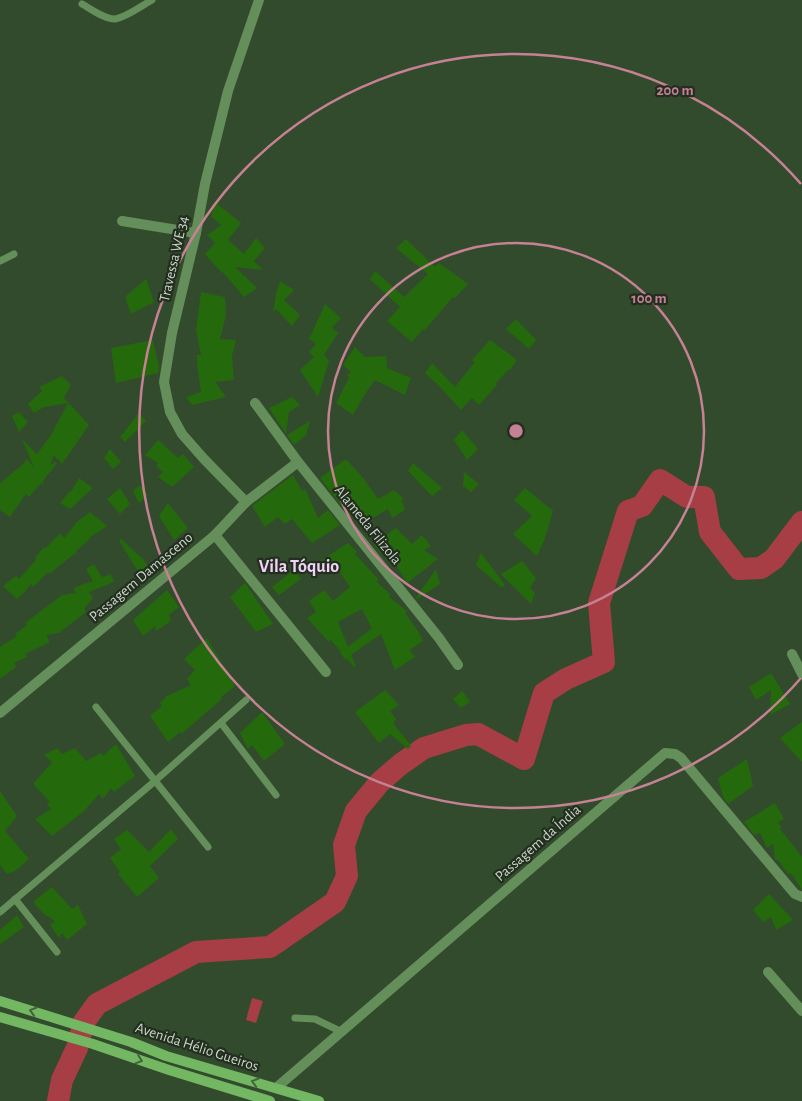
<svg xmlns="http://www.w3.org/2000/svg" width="802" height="1101" font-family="'Alegreya Sans',sans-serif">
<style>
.water{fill:#a83e45}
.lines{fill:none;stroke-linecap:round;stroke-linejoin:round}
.river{stroke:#a83e45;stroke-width:22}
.building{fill:#24690c;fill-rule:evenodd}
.lane{stroke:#648e5a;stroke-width:7}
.street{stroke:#648e5a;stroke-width:10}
.secondary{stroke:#73b763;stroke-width:10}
.oneway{stroke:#43653b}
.ring{fill:none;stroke:#c68195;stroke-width:2.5}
.labels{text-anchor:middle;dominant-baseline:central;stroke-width:4.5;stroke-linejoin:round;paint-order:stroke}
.street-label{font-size:15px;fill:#c9d7c5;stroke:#232e20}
.quarter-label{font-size:18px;font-weight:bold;fill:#f1d3f8;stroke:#232e20}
.centre{fill:#c68195;stroke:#232e20;stroke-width:2.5}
.ring-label{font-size:15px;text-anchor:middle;font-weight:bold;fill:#c68195;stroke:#232e20;stroke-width:4.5;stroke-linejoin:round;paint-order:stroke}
</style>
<rect width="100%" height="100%" fill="#334b2d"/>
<path class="water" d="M252,998L263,1001L256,1023L246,1020Z"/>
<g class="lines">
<path class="river" d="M58,1101L62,1080L77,1048L84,1022L97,1004L196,952L270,947L335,902L347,876L344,845L356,811L380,782L401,764L424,748L466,735L478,734L524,759L544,693L566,679L604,662L599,603L628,511L642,506L660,480L687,497H704L710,532L739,569L761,568L774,559L802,522"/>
</g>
<g class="building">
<path d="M216,203L241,223L228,240L244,254L256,238L265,248L254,261L263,270L235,267L257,288L244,297L222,271L223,274L205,254L215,243L207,235L221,225L211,216Z"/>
<path d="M406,239L435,267L439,263L468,284L455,298L453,297L424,331L423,329L412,342L387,321L400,307L370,279L375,271L404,297L428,274L396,248Z"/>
<path d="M146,279L154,302L131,314L125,297Z"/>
<path d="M280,281L294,290L284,300L300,315L292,326L276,309L273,313L276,293Z"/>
<path d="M201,292L225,297L226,316L220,339L236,340L232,356L234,380L215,382L226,397L192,405L186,397L201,392L197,364V355H201L196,330Z"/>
<path d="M325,304L341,318L332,327L338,333L324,355L329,361L318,397L300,370L314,357L309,352L316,344L309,339Z"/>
<path d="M516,319L536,340L529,349L506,329Z"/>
<path d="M153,340L159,367L158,373L116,383L111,348Z"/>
<path d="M490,340L517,360L510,370L509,369L496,383L497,385L479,405L472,398L461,410L438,385L425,373L432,363L455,387L475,362L472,360Z"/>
<path d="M355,347L365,357L386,356L387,368L411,378L405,395L375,380L365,394L353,415L336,403L349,378L347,375L351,372L343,365Z"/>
<path d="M62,376L71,385L64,398L89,425L62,464L54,455L50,465L55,462L57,463L45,478L42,485L41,483L29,497L26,494L10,517L0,510V483L22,465L27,459L34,467L22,439L37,454L51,435L68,403L44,407L34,413L28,404L42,391L39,387Z"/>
<path d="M292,397L300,405L289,412L286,434L269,408Z"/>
<path d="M19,412L28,422L19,432L12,416Z"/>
<path d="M139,413L146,421L125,442L120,437Z"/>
<path d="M310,421L306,435L294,445L287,435Z"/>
<path d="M462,430L478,449L467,460L454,440Z"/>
<path d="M158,440L178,458L183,454L194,467L172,487L158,477L163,472L156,466L158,463L145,455Z"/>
<path d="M110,449L121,462L113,469L104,458Z"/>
<path d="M346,459L364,479L378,499L394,490L404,499L401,500L405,510L392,518L388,509L366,522L359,510L351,517L320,478Z"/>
<path d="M413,463L442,488L432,496L408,471Z"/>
<path d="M464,472L479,484L471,492L463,486Z"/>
<path d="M293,475L302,491L305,489L318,518L328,510L340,525L312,543L292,519L285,524L278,517L265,527L252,506Z"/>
<path d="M79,478L93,488L70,509L60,503L70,491L71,492Z"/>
<path d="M140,485L148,495L139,503L133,491Z"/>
<path d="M120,488L130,504L120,514L107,499Z"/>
<path d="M525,488L553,511L545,538L537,556L513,534L532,516L514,500Z"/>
<path d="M168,503L188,528L174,540L159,516Z"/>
<path d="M90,512L107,526L89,538L90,539L76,551L77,552L49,574L48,572L33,587L31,584L24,593L17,599L3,586L16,576L19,579L36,560L35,558L44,547L46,548L60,533L64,538L77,522Z"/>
<path d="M396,528L412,544L422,535L431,546L424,550L438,559L407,583L396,565L392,545L380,553L374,544Z"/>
<path d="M121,539L143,559L148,567L139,573L119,541Z"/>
<path d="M348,543L357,552L355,554L379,580L376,581L391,595L389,597L407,611L405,613L418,631L423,641L410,650L415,657L395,670L381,634L351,655L356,666L354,667L347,659L346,660L340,653L341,652L331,640L329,642L307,618L316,612L309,601L324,590L333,601L350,587L336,566L323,574L317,563ZM362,609L372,628L348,647L338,622Z"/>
<path d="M481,553L505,585L502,588L476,565Z"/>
<path d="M522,561L536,578L530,588L535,593L531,604L501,574Z"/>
<path d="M94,564L102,577L111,574L114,582L89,592L93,598L84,609L86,612L59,633L46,635L50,642L25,654L27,657L14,663L16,667L0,679V647L17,636L15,634L27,625L25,623L62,595L76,593L73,588L93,581L86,569Z"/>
<path d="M436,569L440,584L417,599L416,598Z"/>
<path d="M294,570L301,579L279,595L272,587Z"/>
<path d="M245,583L273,624L256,632L230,597Z"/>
<path d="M167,590L179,607L169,615L171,621L156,631L155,626L143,636L133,620Z"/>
<path d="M207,638L235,686L221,697L222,699L181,734L180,732L168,742L150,716L162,706L160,703L167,696L191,685L187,679L195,670L184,659Z"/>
<path d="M771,673L790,704L770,715L771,690L756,700L749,687Z"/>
<path d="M385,690L399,705L390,711L396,719L393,723L411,746L408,749L390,734L379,743L355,712Z"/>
<path d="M462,691L470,702L461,708L453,699Z"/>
<path d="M262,712L285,744L264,761L252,745L248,749L240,733Z"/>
<path d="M802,722V762L780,738Z"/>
<path d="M116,744L135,776L114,792L111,788L103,799L99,794L84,811L52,836L35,819L51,809L47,804L50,802L33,784L52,762L44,755L57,748L62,754L75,748L86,761L101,753L103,756Z"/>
<path d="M747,759L753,786L728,804L723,797L718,778Z"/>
<path d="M0,791L17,816L5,831L29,859L15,871L7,874L0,865Z"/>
<path d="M775,803L784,819L778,822L782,828L780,829L802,857V890L791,873L788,874L778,860H775L773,844L767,848L760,833L754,835L744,822Z"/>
<path d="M171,829L178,839L150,866L159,878L137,897L118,874L120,872L110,858L121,849L114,839L127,830L149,852Z"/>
<path d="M52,887L72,909L78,905L87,924L67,940L62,933L59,938L50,925L55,921L43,913L33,902Z"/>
<path d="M769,894L793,920L776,930L771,917L763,922L753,910Z"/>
<path d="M17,915L24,927L0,944V930Z"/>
</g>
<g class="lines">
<g class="lane">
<path d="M82,4C91,9 104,19 115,19C125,18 143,5 152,0"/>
<path d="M0,261L14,254"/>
<path d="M96,707L208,847"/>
<path d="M221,723L276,795"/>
<path d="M15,899L57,952"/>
<path d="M0,912L155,781L246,700"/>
<path d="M295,1018L315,1019L342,1032"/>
</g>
<g class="street">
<path d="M122,221L196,233"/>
<path d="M255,403L298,462L439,638L458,665"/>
<path d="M246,502L204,459L182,434L170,412L164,382L172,333L196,233L205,184L228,91L259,0"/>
<path d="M215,535L326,672"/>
<path d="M792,654L802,674"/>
<path d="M0,713L215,535L246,502L298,462"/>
<path d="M768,972L802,1011"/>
<path d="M276,1088L665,753L675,754L681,758L789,887L795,894L802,897"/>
</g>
<g class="secondary">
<path d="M0,1001L131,1042L166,1056L319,1101"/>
<path d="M0,1017L93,1044L169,1070L270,1101"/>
</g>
</g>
<defs><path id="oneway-chevron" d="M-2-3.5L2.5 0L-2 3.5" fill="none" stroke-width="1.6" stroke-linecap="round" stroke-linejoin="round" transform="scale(1.25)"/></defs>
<g class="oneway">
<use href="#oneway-chevron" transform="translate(33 1011) rotate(-163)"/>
<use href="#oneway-chevron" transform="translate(139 1060) rotate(19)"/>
<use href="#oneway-chevron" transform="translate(255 1082) rotate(-164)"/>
</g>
<g class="ring">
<circle cx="516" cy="431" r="188"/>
<path d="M801 678A377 377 0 1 1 801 184"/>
</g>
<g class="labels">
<g class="street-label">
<text transform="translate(174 259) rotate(-77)">Travessa WE 34</text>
<text transform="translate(368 525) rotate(51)">Alameda Filizola</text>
<text transform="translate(141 577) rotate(-40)">Passagem Damasceno</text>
<text transform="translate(538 843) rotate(-41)">Passagem da Índia</text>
<text transform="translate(197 1047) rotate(18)">Avenida Hélio Gueiros</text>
</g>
<g class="quarter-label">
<text x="299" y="567">Vila Tóquio</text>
</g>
</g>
<circle cx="516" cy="431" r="8" class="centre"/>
<g class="ring-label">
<text x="675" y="95">200 m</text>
<text x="649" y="303">100 m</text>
</g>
</svg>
